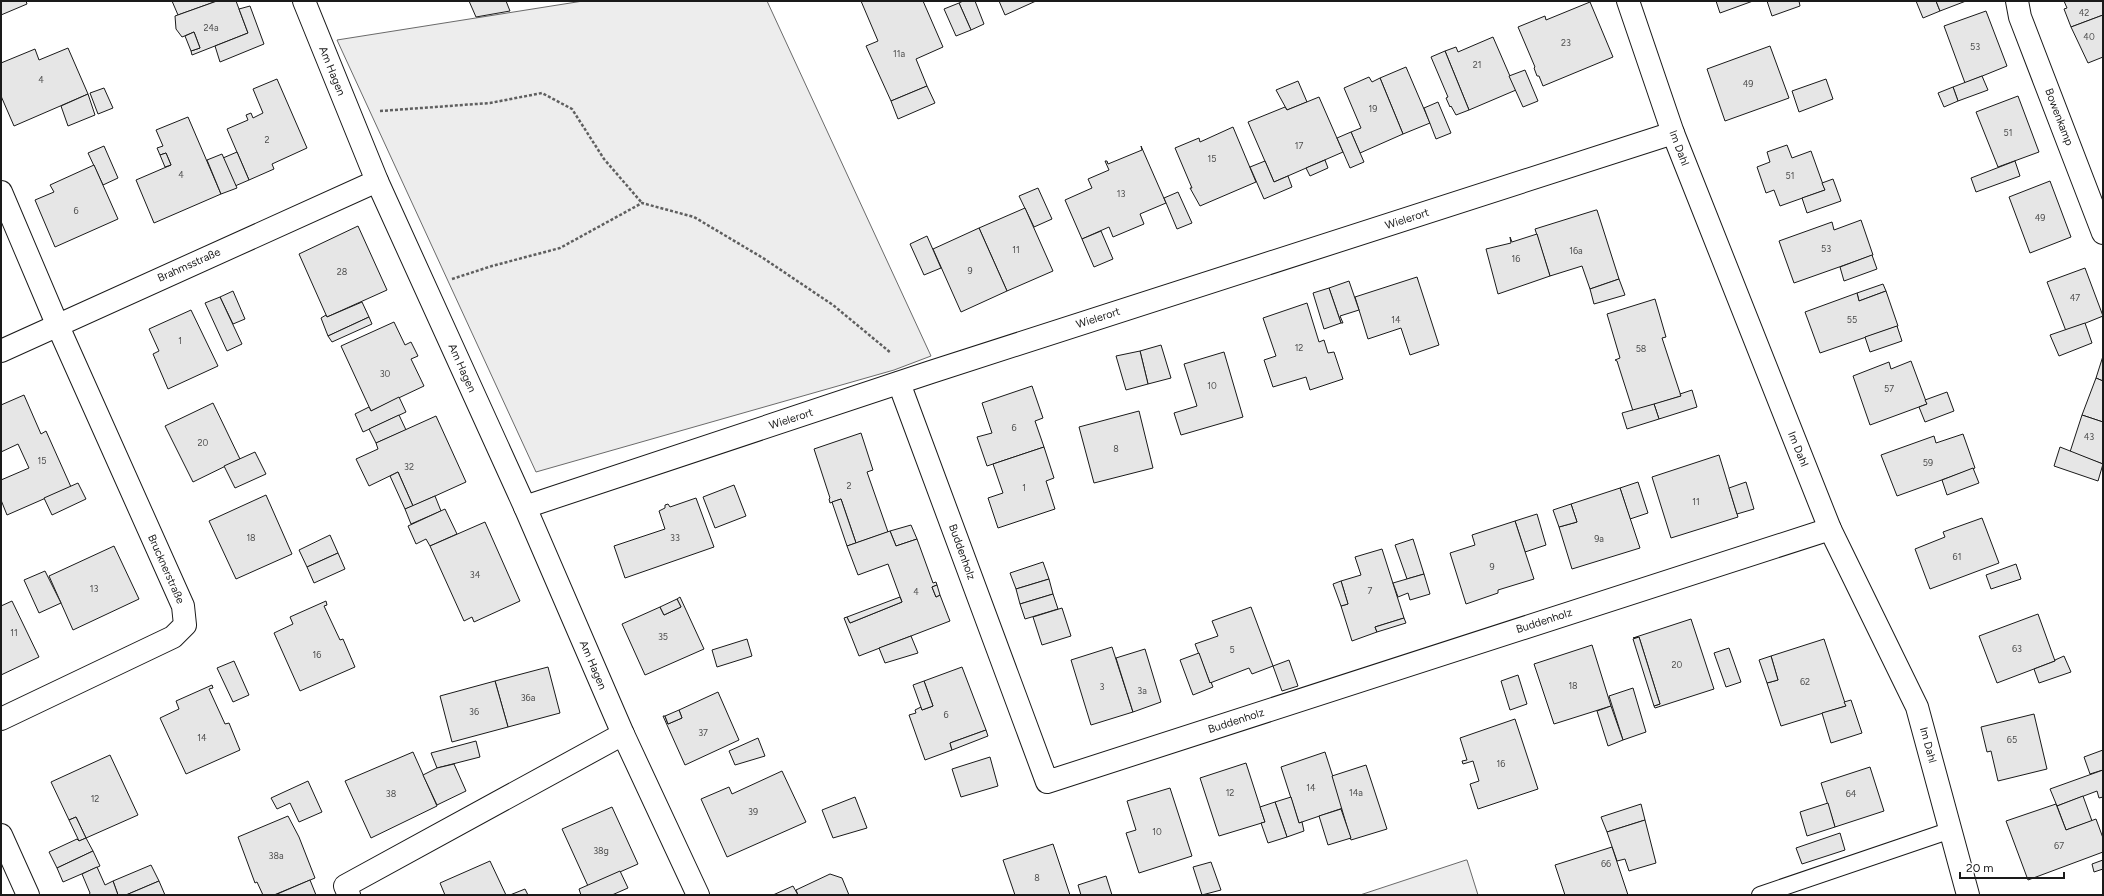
<svg xmlns="http://www.w3.org/2000/svg" width="2104" height="896" font-family="Figtree,sans-serif">
<style>
.built{fill:#ededed;stroke:#6a6a6a}
.building{fill:#e6e6e6;stroke:#1a1a1a}
.lines{fill:none;stroke-linecap:round;stroke-linejoin:round}
.service-casing{stroke:#1a1a1a;stroke-width:18}
.minor-casing{stroke:#1a1a1a;stroke-width:24}
.path{stroke:#5f5f5f;stroke-width:2.5;stroke-dasharray:3 2;stroke-linecap:butt}
.service{stroke:#fff;stroke-width:16}
.minor{stroke:#fff;stroke-width:22}
.labels{text-anchor:middle;dominant-baseline:central;stroke-width:3;stroke-linejoin:round;paint-order:stroke}
.number-label{font-size:9px;fill:#4d4d4d}
.street-label{font-size:11px;fill:#1a1a1a;stroke:#fff}
</style>
<rect width="100%" height="100%" fill="#fff"/>
<g class="built">
<path d="M583,1H767L931,356L894,370L536,472L337,40Z"/>
<path d="M1467,860L1478,895H1360L1466,860Z"/>
</g>
<g class="building">
<path d="M1,1H26L27,4L1,15Z"/>
<path d="M172,1H217L178,15Z"/>
<path d="M217,1H236L248,33L192,55L191,51L200,48L194,32L182,37L176,29L175,16Z"/>
<path d="M469,1H506L510,11L476,17Z"/>
<path d="M861,1H923L943,47L916,59L927,86L891,101L866,46L878,41Z"/>
<path d="M963,1H975L984,24L971,30L959,3Z"/>
<path d="M999,1H1036L1005,15Z"/>
<path d="M1716,1H1753L1720,13Z"/>
<path d="M1767,1H1799L1800,6L1772,16Z"/>
<path d="M1916,1H1936L1940,11L1923,18Z"/>
<path d="M1936,1H1966L1940,11Z"/>
<path d="M2064,1H2103V15L2071,27L2064,9L2067,8Z"/>
<path d="M1590,2L1613,57L1543,86L1539,76H1537L1534,68L1535,67L1518,27L1545,16L1546,20Z"/>
<path d="M959,3L971,30L956,36L944,9Z"/>
<path d="M250,6L264,44L220,62L215,46L248,33L239,9Z"/>
<path d="M1986,11L2007,66L1965,83L1944,26Z"/>
<path d="M2103,15V57L2088,63L2071,27Z"/>
<path d="M194,32L200,48L191,51L185,36Z"/>
<path d="M1493,37L1516,90L1469,110L1445,51L1456,47L1458,52Z"/>
<path d="M1770,46L1789,98L1725,121L1707,69Z"/>
<path d="M68,48L88,94L14,126L1,96V63L35,49L39,60Z"/>
<path d="M1445,51L1469,110L1456,115L1451,106L1450,107L1446,98L1448,97L1431,57Z"/>
<path d="M1406,67L1430,123L1403,134L1380,78Z"/>
<path d="M1525,70L1538,101L1523,107L1509,76Z"/>
<path d="M1982,76L1988,90L1958,101L1953,87Z"/>
<path d="M1369,77L1372,82L1380,78L1403,134L1360,153L1351,132L1361,128L1344,88Z"/>
<path d="M277,79L307,148L272,164L274,169L249,180L227,129L248,120L246,115L251,113L253,118L263,113L253,89Z"/>
<path d="M1826,79L1833,99L1799,112L1792,91Z"/>
<path d="M1298,81L1307,102L1287,110L1276,90Z"/>
<path d="M927,86L935,103L898,119L891,101Z"/>
<path d="M1953,87L1958,101L1944,107L1938,93Z"/>
<path d="M104,88L113,108L98,114L90,93Z"/>
<path d="M88,94L95,115L68,126L61,106Z"/>
<path d="M2018,96L2039,152L1998,167L1976,112Z"/>
<path d="M1319,97L1343,152L1274,182L1248,122L1285,107L1287,110Z"/>
<path d="M1438,102L1451,133L1436,139L1424,108Z"/>
<path d="M188,117L221,194L154,223L136,180L171,165L166,153L160,155L157,148L163,146L156,130Z"/>
<path d="M1233,127L1256,182L1200,206L1190,188H1192L1175,148L1199,138L1200,142Z"/>
<path d="M1351,132L1364,162L1350,168L1337,138Z"/>
<path d="M1787,145L1792,158L1811,151L1825,190L1780,206L1774,190L1766,193L1757,167L1770,162L1767,152Z"/>
<path d="M104,146L118,178L103,185L88,153Z"/>
<path d="M1141,146L1166,203L1140,214L1144,224L1113,237L1109,227L1082,239L1065,200L1092,188L1088,179L1109,170L1105,161H1107L1108,164L1142,150Z"/>
<path d="M237,152L249,180L235,186L223,158Z"/>
<path d="M166,153L171,165L165,167L160,155Z"/>
<path d="M222,154L237,188L221,194L207,160Z"/>
<path d="M1325,160L1328,168L1310,176L1306,168Z"/>
<path d="M1265,161L1274,182L1288,176L1292,187L1264,199L1250,167Z"/>
<path d="M2015,161L2020,176L1976,192L1971,178Z"/>
<path d="M94,165L118,219L55,247L35,200L54,192L50,185Z"/>
<path d="M1833,179L1841,201L1807,213L1802,198L1825,190L1822,183Z"/>
<path d="M2050,181L2071,237L2030,253L2009,197Z"/>
<path d="M1038,188L1052,219L1034,227L1019,196Z"/>
<path d="M1178,192L1192,223L1177,229L1164,198Z"/>
<path d="M1025,208L1053,271L1007,291L979,228Z"/>
<path d="M1596,210H1597L1619,279L1590,289L1582,266L1550,276L1535,229Z"/>
<path d="M1861,220L1873,255L1794,283L1779,241L1832,222L1834,230Z"/>
<path d="M358,226L387,290L327,317L299,254Z"/>
<path d="M979,228L1007,291L961,312L933,249Z"/>
<path d="M1101,231L1113,259L1094,267L1082,239Z"/>
<path d="M1537,234L1550,276L1498,294L1486,249L1511,243L1510,237L1512,242Z"/>
<path d="M927,236L941,268L924,275L910,244Z"/>
<path d="M1872,255L1877,269L1844,281L1840,267Z"/>
<path d="M2085,268L2103,316L2066,331L2047,282Z"/>
<path d="M1417,277L1439,345L1410,355L1401,328L1368,339L1355,297Z"/>
<path d="M1619,279L1625,295L1594,304L1590,289Z"/>
<path d="M1349,281L1359,310L1340,316L1343,323H1341L1329,288Z"/>
<path d="M1883,284L1886,291L1859,301L1857,293Z"/>
<path d="M1329,288L1341,323L1324,329L1313,293Z"/>
<path d="M233,291L245,319L233,324L220,297Z"/>
<path d="M1886,291L1898,326L1820,353L1805,312L1857,293L1859,301Z"/>
<path d="M220,297L242,344L227,351L205,303Z"/>
<path d="M1655,299L1666,337L1662,338L1681,396L1633,411L1617,361L1615,360L1620,358L1607,314Z"/>
<path d="M362,302L369,317L328,336L321,318L326,315L327,317Z"/>
<path d="M1307,303L1319,342L1324,340L1328,353L1334,352L1343,379L1310,390L1306,377L1273,387L1264,360L1276,356L1263,318Z"/>
<path d="M191,310L218,366L168,389L153,354L159,351L149,329Z"/>
<path d="M369,317L372,324L332,342L328,336Z"/>
<path d="M394,322L405,345L411,342L418,356L411,359L424,386L371,411L341,346Z"/>
<path d="M2085,323L2092,343L2059,356L2050,335Z"/>
<path d="M1897,326L1902,341L1870,352L1865,337Z"/>
<path d="M1161,345L1171,378L1148,384L1140,351Z"/>
<path d="M1140,351L1148,384L1126,390L1116,356Z"/>
<path d="M1224,352L1243,417L1181,435L1174,413L1197,406L1184,364Z"/>
<path d="M2103,356V381L2096,378Z"/>
<path d="M1911,361L1927,404L1870,425L1853,376L1889,362L1891,369Z"/>
<path d="M2096,378L2103,381V422L2082,415Z"/>
<path d="M1032,386L1043,418L1035,421L1044,447L987,466L977,437L992,433L982,403Z"/>
<path d="M1692,390L1697,407L1659,419L1654,404L1681,396L1680,394Z"/>
<path d="M1947,392L1954,411L1925,422L1919,407L1927,404L1925,400Z"/>
<path d="M24,395L41,434L46,431L71,487L7,515L1,500V480L29,468L18,444L1,452V405Z"/>
<path d="M399,397L406,412L363,432L355,414L369,407L371,411Z"/>
<path d="M213,403L240,459L193,482L165,426Z"/>
<path d="M1654,404L1659,419L1627,429L1622,413Z"/>
<path d="M1139,411L1153,468L1094,483L1079,427Z"/>
<path d="M399,415L406,430L376,443L369,429Z"/>
<path d="M2082,415L2103,422V464L2070,452Z"/>
<path d="M436,416L466,482L413,506L398,472L369,486L356,459L378,449L376,443Z"/>
<path d="M861,433L873,470L867,472L888,532L856,543L841,499L830,503L829,499L830,498L814,449Z"/>
<path d="M1963,434L1975,468L1897,496L1881,455L1934,436L1936,443Z"/>
<path d="M1044,447L1054,478L1046,481L1055,509L998,528L988,498L1003,493L993,464Z"/>
<path d="M2060,447L2103,464L2098,481L2054,466Z"/>
<path d="M255,452L266,474L235,488L224,466Z"/>
<path d="M1719,455L1738,517L1671,538L1652,477Z"/>
<path d="M1973,468L1979,483L1947,495L1942,480Z"/>
<path d="M398,472L413,506L405,509L390,476Z"/>
<path d="M1638,482L1648,513L1630,519L1620,488Z"/>
<path d="M1746,482L1754,509L1737,514L1729,488Z"/>
<path d="M78,483L86,499L52,515L44,498Z"/>
<path d="M734,485L746,516L715,528L703,497Z"/>
<path d="M1620,488L1640,548L1572,569L1559,527L1577,522L1571,504Z"/>
<path d="M266,495L292,554L236,579L209,521Z"/>
<path d="M435,496L441,511L411,524L405,509Z"/>
<path d="M696,498L714,547L625,578L614,546L665,529L659,511L665,508V505L668,504L670,507Z"/>
<path d="M841,499L856,543L847,546L832,502Z"/>
<path d="M1571,504L1577,522L1559,527L1553,510Z"/>
<path d="M445,509L457,534L430,546L426,539L416,544L408,526Z"/>
<path d="M1537,514L1546,545L1525,552L1515,521Z"/>
<path d="M1982,518L1999,563L1930,589L1915,549L1945,537L1943,532Z"/>
<path d="M1515,521L1534,579L1498,590V593L1466,604L1450,553L1475,545L1472,535Z"/>
<path d="M485,522L520,601L474,622L472,617L464,621L430,546Z"/>
<path d="M911,525L917,539L896,546L890,531Z"/>
<path d="M890,531L896,546L917,539L933,583L936,582L937,585L932,587L936,597L940,595L950,621L859,656L844,618L847,617L850,623L902,602L888,564L858,575L847,546Z"/>
<path d="M330,535L338,553L307,567L299,550Z"/>
<path d="M1413,539L1424,574L1407,579L1395,545Z"/>
<path d="M114,546L139,599L73,630L49,576Z"/>
<path d="M1382,549L1404,618L1375,627L1377,632L1352,641L1341,606L1348,604L1341,581L1361,575L1355,557Z"/>
<path d="M338,553L345,569L314,583L307,567Z"/>
<path d="M1043,562L1049,579L1016,589L1010,573Z"/>
<path d="M2016,564L2021,579L1991,589L1986,575Z"/>
<path d="M45,571L61,603L39,613L24,580Z"/>
<path d="M1424,574L1430,594L1410,600L1408,593L1398,597L1393,583Z"/>
<path d="M1049,579L1053,594L1020,604L1016,589Z"/>
<path d="M1341,581L1348,604L1341,606L1333,584Z"/>
<path d="M937,585L940,595L936,597L932,587Z"/>
<path d="M1053,594L1058,609L1025,619L1020,604Z"/>
<path d="M680,597L704,649L645,675L622,624L660,607L664,615L681,607L677,599Z"/>
<path d="M900,597L902,602L850,623L847,617Z"/>
<path d="M677,599L681,607L664,615L660,607Z"/>
<path d="M12,601L39,657L1,675V606Z"/>
<path d="M326,601L327,605L324,606L340,640L343,639L355,667L300,691L274,633L293,624L290,617Z"/>
<path d="M1251,607L1273,666L1252,674L1249,668L1210,683L1195,644L1218,636L1212,621Z"/>
<path d="M1062,608L1071,636L1042,645L1033,617Z"/>
<path d="M2038,614L2055,661L1997,683L1979,636Z"/>
<path d="M1404,618L1406,623L1377,632L1375,627Z"/>
<path d="M1691,619L1714,689L1655,708L1654,706L1660,704L1639,637L1633,638Z"/>
<path d="M911,636L918,653L885,663L879,648Z"/>
<path d="M1639,637L1660,704L1654,706L1633,639Z"/>
<path d="M747,639L752,656L717,667L712,650Z"/>
<path d="M1824,639L1846,706L1781,726L1767,683L1778,680L1771,656Z"/>
<path d="M1592,645L1611,706L1554,724L1534,664Z"/>
<path d="M1112,647L1133,712L1091,725L1071,660Z"/>
<path d="M1729,648L1741,682L1726,687L1714,653Z"/>
<path d="M1145,649L1161,702L1133,712L1116,658Z"/>
<path d="M1199,653L1210,683L1211,682L1213,687L1193,695L1180,660Z"/>
<path d="M1771,656L1778,680L1767,683L1759,660Z"/>
<path d="M2064,656L2071,672L2039,683L2034,669L2055,661V660Z"/>
<path d="M1289,660L1298,686L1282,691L1273,666Z"/>
<path d="M234,661L249,695L233,702L217,668Z"/>
<path d="M548,667L560,713L508,727L495,681Z"/>
<path d="M962,667L986,730L950,743L952,750L925,760L909,715L916,713L915,710L921,707L922,710L933,706L924,681Z"/>
<path d="M1518,675L1527,704L1510,710L1501,681Z"/>
<path d="M495,681L508,727L452,742L440,696Z"/>
<path d="M924,681L933,706L922,710L913,685Z"/>
<path d="M212,685L213,688L209,689L225,724L229,723L240,750L186,774L160,718L179,709L176,701Z"/>
<path d="M1633,688L1646,732L1623,740L1609,696Z"/>
<path d="M718,692L739,740L685,765L663,716H665L668,724L682,718L679,710Z"/>
<path d="M1851,700L1862,733L1831,743L1822,713L1846,706L1844,702Z"/>
<path d="M1611,706L1623,740L1608,746L1597,711Z"/>
<path d="M679,710L682,718L668,724L665,716Z"/>
<path d="M2034,714L2047,769L1998,781L1991,751L1987,752L1981,727Z"/>
<path d="M1515,719L1538,789L1478,809L1470,784L1479,781L1473,761L1463,764L1462,761L1467,760L1460,738Z"/>
<path d="M986,730L988,736L952,750L950,743Z"/>
<path d="M758,738L765,756L735,765L729,751Z"/>
<path d="M476,741L480,757L437,768L431,753Z"/>
<path d="M2103,750V770L2090,774L2084,757Z"/>
<path d="M413,752L437,806L371,838L345,781Z"/>
<path d="M1325,752L1343,808L1299,823L1281,767Z"/>
<path d="M110,755L138,815L86,838L76,817L69,820L51,782Z"/>
<path d="M990,757L998,786L961,797L952,769Z"/>
<path d="M1246,763L1265,822L1219,836L1200,778Z"/>
<path d="M454,764L466,791L437,805L423,775L437,768Z"/>
<path d="M1366,765L1387,829L1351,840L1332,776Z"/>
<path d="M1870,767L1884,811L1835,827L1821,783Z"/>
<path d="M2103,770V797L2099,798L2097,791L2057,806L2050,789Z"/>
<path d="M782,771L806,822L727,857L701,799L729,787L732,794Z"/>
<path d="M308,781L322,812L299,822L290,803L277,809L271,798Z"/>
<path d="M1170,788L1192,856L1139,873L1126,833L1136,830L1127,801Z"/>
<path d="M2083,796L2092,821L2066,830L2057,806Z"/>
<path d="M855,797L867,828L833,838L822,810Z"/>
<path d="M1291,797L1299,823L1302,822L1304,831L1287,837L1275,802Z"/>
<path d="M1275,802L1287,837L1268,843L1261,823L1265,822L1260,807Z"/>
<path d="M1828,803L1835,827L1807,836L1800,812Z"/>
<path d="M1641,804L1645,820L1607,832L1601,817Z"/>
<path d="M2056,804L2066,830L2096,819L2103,838V852L2028,880L2006,821Z"/>
<path d="M612,807L638,864L588,886L562,829Z"/>
<path d="M1341,809L1351,838L1328,845L1319,816Z"/>
<path d="M288,816L299,837L315,878L274,895H263L257,882L255,883L238,837Z"/>
<path d="M76,817L86,838L79,841L69,820Z"/>
<path d="M1645,820L1656,863L1629,871L1625,859L1617,861L1607,832Z"/>
<path d="M1840,833L1845,850L1802,864L1796,848Z"/>
<path d="M86,838L93,851L57,868L49,852L77,839L79,841Z"/>
<path d="M1053,844L1070,895H1015L1003,860Z"/>
<path d="M1612,847L1628,895H1565L1555,865Z"/>
<path d="M93,851L100,866L63,882L57,868Z"/>
<path d="M2103,860V869L2094,872L2092,864Z"/>
<path d="M490,861L506,895H445L440,883Z"/>
<path d="M1211,862L1221,890L1202,895L1193,867Z"/>
<path d="M151,865L159,881L126,895H118L113,881Z"/>
<path d="M97,867L105,885L113,881L118,895H89L90,893L82,874Z"/>
<path d="M620,871L628,888L612,895H581L579,889Z"/>
<path d="M830,874L842,878L849,895H798L796,890Z"/>
<path d="M1106,876L1112,895H1081L1078,885Z"/>
<path d="M310,880L316,895H275Z"/>
<path d="M159,881L165,895H126Z"/>
<path d="M793,886L798,895H773Z"/>
<path d="M525,889L528,895H510Z"/>
</g>
<g class="lines">
<g class="service-casing">
<path id="service" d="M1760,895L1951,830"/>
</g>
<g class="minor-casing">
<g id="minor">
<path d="M304,1L377,181L525,507L623,734L698,895"/>
<path d="M1628,1L1673,133L1830,529L1917,707L1968,895"/>
<path d="M2017,1L2020,17L2103,233"/>
<path d="M1,192L57,324L183,606L185,625L173,637L1,719"/>
<path d="M1,351L377,181"/>
<path d="M899,383L1047,782L1830,529"/>
<path d="M525,507L931,372L1673,133"/>
<path d="M1,835L28,895"/>
<path d="M349,895L345,886L623,734"/>
</g>
</g>
<g class="path">
<path d="M380,111L490,103L542,93L572,109L604,159L642,203"/>
<path d="M452,279L492,266L560,248L642,203L694,217L763,258L833,305L891,353"/>
</g>
<use href="#service" class="service"/>
<use href="#minor" class="minor"/>
</g>
<g class="labels">
<g class="number-label">
<text x="2084" y="12">42</text>
<text x="211" y="27">24a</text>
<text x="2089" y="36">40</text>
<text x="1566" y="42">23</text>
<text x="1975" y="46">53</text>
<text x="899" y="53">11a</text>
<text x="1477" y="64">21</text>
<text x="41" y="79">4</text>
<text x="1748" y="83">49</text>
<text x="1373" y="108">19</text>
<text x="2008" y="132">51</text>
<text x="267" y="139">2</text>
<text x="1299" y="145">17</text>
<text x="1212" y="158">15</text>
<text x="181" y="174">4</text>
<text x="1790" y="175">51</text>
<text x="1121" y="193">13</text>
<text x="76" y="210">6</text>
<text x="2040" y="217">49</text>
<text x="1826" y="248">53</text>
<text x="1016" y="249">11</text>
<text x="1576" y="250">16a</text>
<text x="1516" y="258">16</text>
<text x="970" y="270">9</text>
<text x="342" y="271">28</text>
<text x="2075" y="297">47</text>
<text x="1396" y="319">14</text>
<text x="1852" y="319">55</text>
<text x="180" y="340">1</text>
<text x="1299" y="347">12</text>
<text x="1641" y="348">58</text>
<text x="385" y="373">30</text>
<text x="1212" y="385">10</text>
<text x="1889" y="388">57</text>
<text x="1014" y="427">6</text>
<text x="2089" y="436">43</text>
<text x="203" y="442">20</text>
<text x="1116" y="448">8</text>
<text x="42" y="460">15</text>
<text x="1928" y="462">59</text>
<text x="409" y="466">32</text>
<text x="849" y="485">2</text>
<text x="1024" y="487">1</text>
<text x="1696" y="501">11</text>
<text x="251" y="537">18</text>
<text x="675" y="537">33</text>
<text x="1599" y="538">9a</text>
<text x="1957" y="556">61</text>
<text x="1492" y="566">9</text>
<text x="475" y="574">34</text>
<text x="94" y="588">13</text>
<text x="1370" y="590">7</text>
<text x="916" y="591">4</text>
<text x="14" y="632">11</text>
<text x="663" y="636">35</text>
<text x="2017" y="648">63</text>
<text x="1232" y="649">5</text>
<text x="317" y="654">16</text>
<text x="1677" y="664">20</text>
<text x="1805" y="681">62</text>
<text x="1573" y="685">18</text>
<text x="1102" y="686">3</text>
<text x="1142" y="690">3a</text>
<text x="528" y="697">36a</text>
<text x="474" y="711">36</text>
<text x="946" y="714">6</text>
<text x="703" y="732">37</text>
<text x="202" y="737">14</text>
<text x="2012" y="739">65</text>
<text x="1501" y="763">16</text>
<text x="1311" y="787">14</text>
<text x="1230" y="792">12</text>
<text x="1356" y="792">14a</text>
<text x="391" y="793">38</text>
<text x="1851" y="793">64</text>
<text x="95" y="798">12</text>
<text x="753" y="811">39</text>
<text x="1157" y="831">10</text>
<text x="2059" y="845">67</text>
<text x="601" y="850">38g</text>
<text x="276" y="855">38a</text>
<text x="1606" y="863">66</text>
<text x="1037" y="877">8</text>
</g>
<g class="street-label">
<text transform="translate(332 71) rotate(68)">Am Hagen</text>
<text transform="translate(2059 117) rotate(69)">Bowenkamp</text>
<text transform="translate(1679 148) rotate(69)">Im Dahl</text>
<text transform="translate(1407 219) rotate(-18)">Wielerort</text>
<text transform="translate(189 265) rotate(-24)">Brahmsstraße</text>
<text transform="translate(1098 318) rotate(-18)">Wielerort</text>
<text transform="translate(462 368) rotate(66)">Am Hagen</text>
<text transform="translate(791 419) rotate(-18)">Wielerort</text>
<text transform="translate(1798 449) rotate(68)">Im Dahl</text>
<text transform="translate(962 552) rotate(70)">Buddenholz</text>
<text transform="translate(166 569) rotate(66)">Brucknerstraße</text>
<text transform="translate(1544 621) rotate(-18)">Buddenholz</text>
<text transform="translate(593 665) rotate(67)">Am Hagen</text>
<text transform="translate(1236 721) rotate(-18)">Buddenholz</text>
<text transform="translate(1928 745) rotate(75)">Im Dahl</text>
</g>
</g>
<rect width="2104" height="896" fill="none" stroke="#1a1a1a" stroke-width="4"/>
<path d="M1960 872v6h104v-6" fill="none" stroke="#1a1a1a" stroke-width="2"/>
<text x="1966" y="872" font-size="12" fill="#1a1a1a" stroke="#ffffff" stroke-width="3" paint-order="stroke">20 m</text>
</svg>
